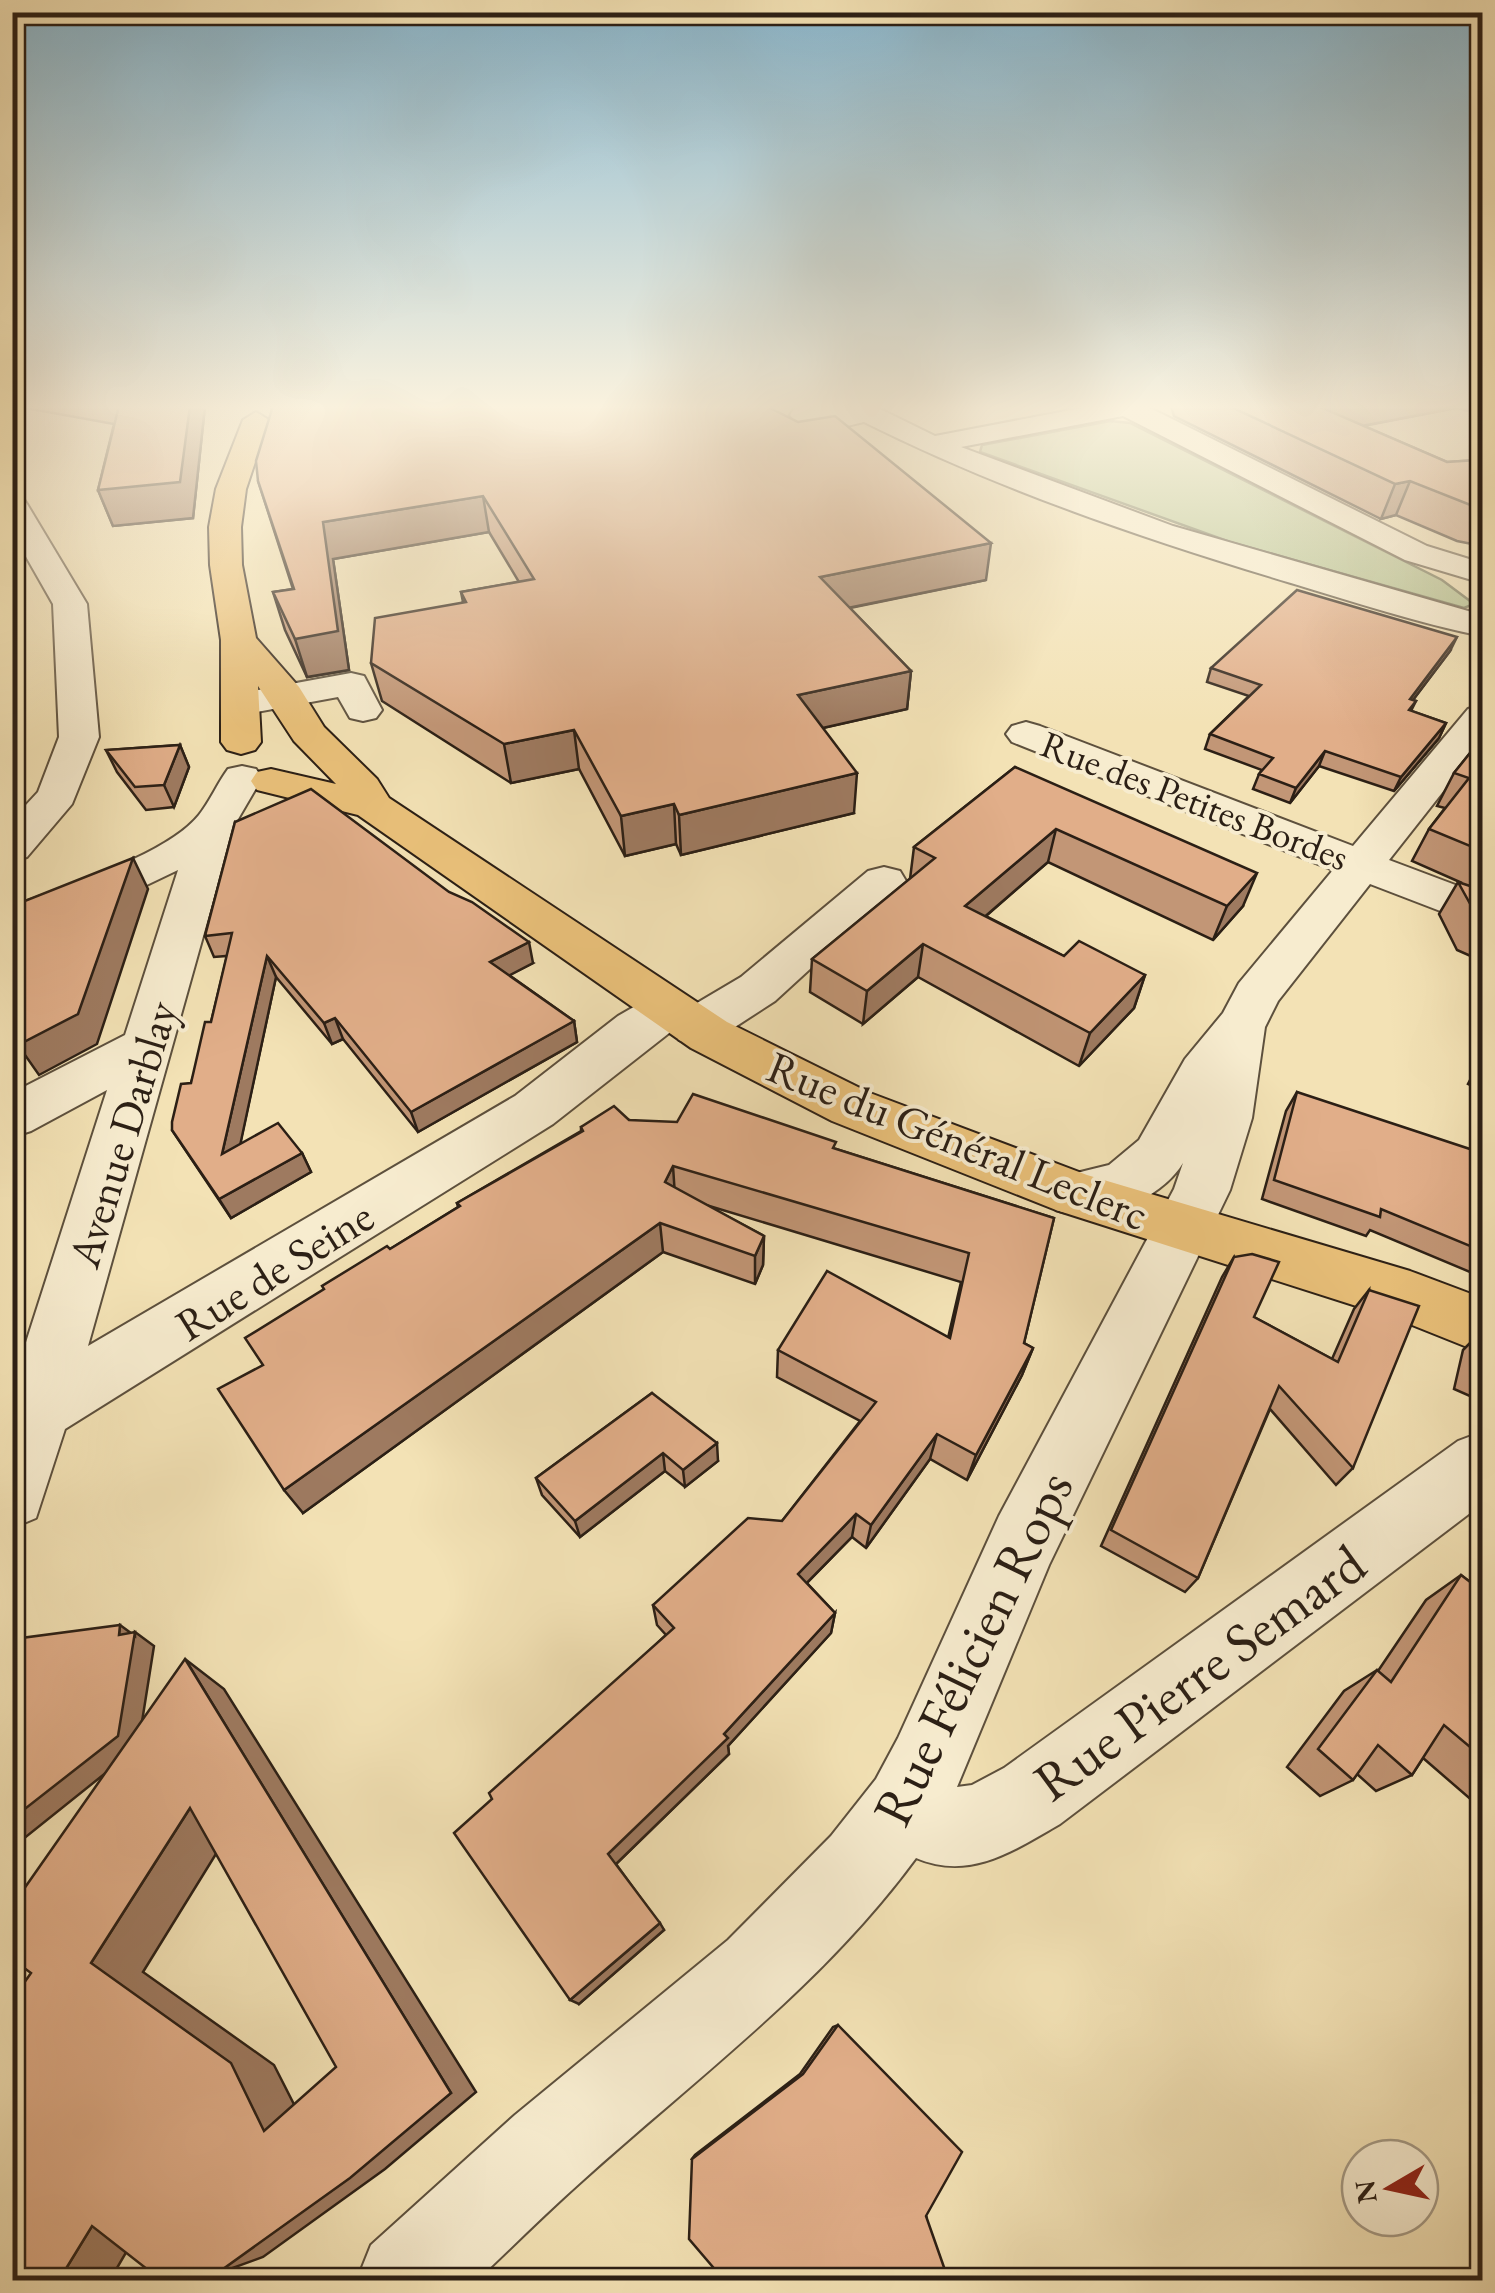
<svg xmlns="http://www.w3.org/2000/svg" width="1495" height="2293" font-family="'EB Garamond',serif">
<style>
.green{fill:#b5c492;stroke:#707254;stroke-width:2.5}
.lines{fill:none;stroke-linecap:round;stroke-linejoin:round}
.minor-casing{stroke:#5d503d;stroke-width:4}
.major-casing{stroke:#2b1f15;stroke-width:4}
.minor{fill:#f7eccf;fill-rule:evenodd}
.major{fill:#eac17a;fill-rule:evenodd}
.wall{fill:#c29676;stroke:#2b1f15;stroke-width:2.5}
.shaded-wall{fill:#9e7a60;stroke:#2b1f15;stroke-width:2.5}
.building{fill:#e1ae89;stroke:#2b1f15;stroke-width:2.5;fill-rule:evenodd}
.labels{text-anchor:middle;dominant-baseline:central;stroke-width:8;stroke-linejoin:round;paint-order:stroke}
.far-street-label{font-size:38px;fill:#2b1f15;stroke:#f7eccf}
.street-label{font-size:45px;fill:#2b1f15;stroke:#f7eccf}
.near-street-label{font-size:55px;fill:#2b1f15;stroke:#f7eccf}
</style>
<rect width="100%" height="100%" fill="#f3e2b5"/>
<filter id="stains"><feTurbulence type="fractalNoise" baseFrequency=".002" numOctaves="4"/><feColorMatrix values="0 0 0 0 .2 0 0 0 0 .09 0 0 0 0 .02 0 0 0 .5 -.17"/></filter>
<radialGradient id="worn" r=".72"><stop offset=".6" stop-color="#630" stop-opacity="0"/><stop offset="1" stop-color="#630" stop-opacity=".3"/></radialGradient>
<path class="green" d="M1110,421L1130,423L1442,580L1474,604L1464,608L1230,542L980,452L982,445Z"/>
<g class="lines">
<g class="minor-casing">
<g id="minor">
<path d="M806,406H874L935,436L1092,406H1146L1427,546L1482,563V583L1405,560L1123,416L961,447L1173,526L1482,615V636C1418,623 1354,602 1291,583C1145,539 1000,490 864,422C836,428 811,440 790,415L794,409Z"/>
<path d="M12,495L23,498L27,504L87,604L99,737L72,804L27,857L12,861V820L38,792L59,737L53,604L12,532Z"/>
<path d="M351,673L364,676L382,710L376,718L363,721L350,718L338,697L241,715L228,712L222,704L228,696L241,693Z"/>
<path d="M1482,705V742L1389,860L1482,895V927L1370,884L1278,1001L1265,1027L1252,1118L1230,1190L1049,1565L957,1787L972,1785L1004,1768L1458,1441L1482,1432V1504L1060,1824C1013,1851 970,1881 916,1858C823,1985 697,2077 582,2181C546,2213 512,2247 477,2280H357L371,2245L515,2115L728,1940L831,1836L876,1779L898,1738L999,1516L1174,1189L1183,1163C1159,1202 1098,1224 1056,1210L1048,1194L1056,1178L1109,1165L1139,1140L1185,1059L1223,1013L1239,983L1333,870L1012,742L1006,734L1012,726L1026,722L1040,726L1353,846L1468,709Z"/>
<path d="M242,766L256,769L262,778L234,826L88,1346L515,1096L618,1016L651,997L669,992L687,997L692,1006L741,977L868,871L884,867L900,871L906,881L775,1001L715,1040L697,1045L679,1040L673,1030L553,1124L65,1429L36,1518L12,1528V1386L107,1090L31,1131L12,1137V1093L125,1035L178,870L107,904L12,939V907C62,887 166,856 199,815C210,801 217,784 228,769Z"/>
</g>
</g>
<g class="major-casing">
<path id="major" d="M256,412L269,420L246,489L241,527L242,565L256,638L299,687L324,727L377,779L389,798L727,1022L870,1093L1087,1175L1410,1271L1482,1298V1353L1397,1319L1056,1210L832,1121L691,1048L358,815L257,790L251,781L257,772L271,769L336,784L294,741L258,686L261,742L255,750L241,754L227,750L221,742V640L210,565L209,527L216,489L243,420Z"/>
</g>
<use href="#minor" class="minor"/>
<use href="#major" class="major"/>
</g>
<g class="wall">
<path d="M20,406H205L193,518L113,526L98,490L114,424L20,407Z"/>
<path d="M1171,406H1482V414L1456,408L1363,426L1447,462L1477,460L1482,455V546L1457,541L1396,515L1381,519L1174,416Z"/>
<path d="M274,407L986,580L850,608L911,671L907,709L823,728L854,813L681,855L676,844L625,856L579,769L511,783L382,701L371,663L463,602L461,592L519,582L489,532L333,559L349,670L307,677L285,630L273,592L293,589L258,481Z"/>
<path d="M1450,651L1413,700L1416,701L1411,711L1446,723L1439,738L1394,791L1319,766L1290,803L1253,789L1259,774L1262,770L1205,749L1210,734L1249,696L1207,682L1211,668Z"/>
<path d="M1482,738V961L1457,950L1439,914L1458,882L1462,883L1412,861L1429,829L1445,808L1437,806L1454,773Z"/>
<path d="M180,745L189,767L174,807L146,810L117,772L106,750Z"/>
<path d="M1015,767L1243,906L1213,940L1048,862L986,916L1064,956L1145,975L1134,1008L1079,1066L918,977L863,1024L810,992L812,959L910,879L914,847Z"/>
<path d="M235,822L533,963L509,975L574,1021L577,1042L418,1132L343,1039L332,1044L276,977L240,1144L302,1153L311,1172L231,1218L172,1130L191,1083L211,1022L227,956L214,957L205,936Z"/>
<path d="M1482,1057V1091L1468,1084Z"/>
<path d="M1297,1092L1482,1189V1277L1370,1230L1366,1236L1262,1199L1286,1111Z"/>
<path d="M629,1120L836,1149L1054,1218L1024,1343L1033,1348L1022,1375L967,1480L930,1459L866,1548L852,1537L807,1583L835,1613L831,1633L728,1746L729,1754L616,1864L664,1930L579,2004L492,1799L666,1635L657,1625L653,1605L782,1521L860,1421L777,1377L778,1350L948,1338L961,1282L706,1205L764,1236L763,1265L755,1284L663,1252L303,1513L263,1365L390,1249L458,1207L457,1203L581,1131V1127Z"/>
<path d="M1234,1257L1254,1317L1332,1359L1354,1309L1369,1290L1353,1468L1336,1485L1270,1409L1198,1578L1185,1592L1101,1546L1222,1277Z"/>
<path d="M1482,1331V1397L1479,1400L1454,1389L1463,1350Z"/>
<path d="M652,1393L718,1461L685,1487L665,1471L580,1537L542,1495L536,1478Z"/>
<path d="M1461,1575L1482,1591V1809L1423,1758L1412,1775L1376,1791L1357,1774L1353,1780L1320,1796L1287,1767L1344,1691L1377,1670L1378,1671L1426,1600Z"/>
<path d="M838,2025L926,2216L692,2159L695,2155L800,2074L833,2027Z"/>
</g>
<g class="shaded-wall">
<path d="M190,406H205L193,518L113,526L98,490Z"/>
<path d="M1314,406H1457L1456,408L1304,437Z"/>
<path d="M1410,481L1396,515L1381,519L1395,484Z"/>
<path d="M483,496L489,532L333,559L349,670L307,677L295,639L323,522Z"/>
<path d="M991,543L986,580L818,614L820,577Z"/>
<path d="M1457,637L1450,651L1403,713L1410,699Z"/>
<path d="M911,671L907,709L796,734L798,695Z"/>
<path d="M1446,723L1439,738L1394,791L1401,777Z"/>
<path d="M574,730L579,769L511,783L504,744Z"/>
<path d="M180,745L189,767L174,807L164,785Z"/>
<path d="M1325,751L1319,766L1290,803L1296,788Z"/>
<path d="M857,773L854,813L681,855L679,815Z"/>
<path d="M674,804L676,844L625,856L621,816Z"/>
<path d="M1056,829L1048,862L959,939L965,906Z"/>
<path d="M133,858L148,889L97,1044L39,1075L18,1045Z"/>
<path d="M1257,873L1243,906L1213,940L1227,906Z"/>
<path d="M529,942L533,963L495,983L490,962Z"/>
<path d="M923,944L918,977L863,1024L867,991Z"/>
<path d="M267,956L276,977L234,1174L222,1154Z"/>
<path d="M1145,975L1134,1008L1079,1066L1090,1033Z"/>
<path d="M335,1018L343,1039L332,1044L324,1023Z"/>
<path d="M574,1021L577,1042L418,1132L411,1112Z"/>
<path d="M302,1153L311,1172L231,1218L219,1199Z"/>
<path d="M673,1166L675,1196L665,1182Z"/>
<path d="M660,1223L663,1252L303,1513L284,1490Z"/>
<path d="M764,1236L763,1265L755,1284V1256Z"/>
<path d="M1033,1348L1022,1375L967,1480L976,1455Z"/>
<path d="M937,1434L930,1459L866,1548L871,1525Z"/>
<path d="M717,1443L718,1461L685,1487L683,1470Z"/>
<path d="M663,1453L665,1471L580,1537L575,1521Z"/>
<path d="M856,1514L852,1537L795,1595L798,1574Z"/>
<path d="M835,1613L831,1633L728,1746L729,1754L615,1865L608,1854L724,1734Z"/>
<path d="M120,1625L135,1636V1632L154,1646L138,1747L12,1848V1819L119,1635Z"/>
<path d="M185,1659L224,1689L476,2092L385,2169L263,2257L216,2274L451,2093Z"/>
<path d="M190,1808L232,1828L143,1972L274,2065L305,2126L264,2131L91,1963Z"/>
<path d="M660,1923L664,1930L579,2004L570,2000Z"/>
<path d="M149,2213L110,2280H59L92,2226Z"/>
</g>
<g class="building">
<path d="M119,406H190L180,482L98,490Z"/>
<path d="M273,406H766L798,422L835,416L991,543L820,577L911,671L798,695L857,773L679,815L674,804L621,816L574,730L504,744L371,663L375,618L466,602L461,592L534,579L483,496L323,522L338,631L295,639L273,592L294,589L258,481L256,461Z"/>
<path d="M1229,406H1318L1447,462L1477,460L1482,455V508L1473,506L1410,481L1395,484Z"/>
<path d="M1297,590L1457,637L1410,699L1416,701L1409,710L1446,723L1401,777L1325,751L1296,788L1259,774L1273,758L1210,734L1261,685L1211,668Z"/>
<path d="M1482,738V851L1429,829L1469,778L1454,773Z"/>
<path d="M180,745L164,785L135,787L106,750Z"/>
<path d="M1015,767L1257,873L1227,906L1056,829L965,906L1064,956L1079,941L1145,975L1090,1033L923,944L867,991L812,959L935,858L914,847Z"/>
<path d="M311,789L449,892L472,902L529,942L490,962L574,1021L411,1112L335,1018L324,1023L267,956L222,1154L278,1123L302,1153L219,1199L172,1130V1122L181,1084L191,1083L205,1022H211L232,933L205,936L235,822Z"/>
<path d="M133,858L78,1014L18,1045L12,1034V906Z"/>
<path d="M1458,882L1482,890V920L1478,918Z"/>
<path d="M1297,1092L1482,1153V1174L1476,1187L1482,1189V1251L1381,1209L1380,1217L1274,1180Z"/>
<path d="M693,1094L836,1142L833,1148L1054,1218L1024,1343L1033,1348L976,1455L937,1434L871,1525L856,1514L798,1574L835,1613L724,1734L728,1738L608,1854L660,1923L570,2000L454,1833L492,1799L489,1793L674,1628L653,1605L748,1518L782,1521L876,1402L778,1350L827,1271L950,1338L969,1253L673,1166L665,1182L764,1236L755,1256L660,1223L284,1490L218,1389L263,1365L245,1338L324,1289L322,1286L387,1246L390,1249L460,1206L457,1203L583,1131L581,1127L614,1106L629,1120L677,1122Z"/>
<path d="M1252,1254L1279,1262L1254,1317L1338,1362L1369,1290L1419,1306L1353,1468L1279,1386L1198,1578L1111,1530L1234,1257Z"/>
<path d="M1482,1331V1375L1473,1370Z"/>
<path d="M652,1393L717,1443L683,1470L663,1453L575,1521L536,1478Z"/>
<path d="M1461,1575L1482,1591V1757L1444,1725L1412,1775L1378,1745L1353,1780L1318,1749L1377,1670L1391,1682Z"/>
<path d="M120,1625L119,1635L135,1632L118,1736L12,1819V1645L14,1639Z"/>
<path d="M185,1659L451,2093L350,2178L216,2274L195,2280H161L92,2226L59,2280H12V2000L31,1973L12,1959V1906ZM190,1808L336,2067L264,2131L231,2063L91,1963Z"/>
<path d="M838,2025L962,2152L926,2216L946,2273L942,2280H724L689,2239L692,2159L803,2074Z"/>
</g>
<linearGradient id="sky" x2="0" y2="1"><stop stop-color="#89b8d0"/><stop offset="0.56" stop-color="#faf2de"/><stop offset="1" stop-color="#faf2de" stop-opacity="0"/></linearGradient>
<rect width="1495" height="727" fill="url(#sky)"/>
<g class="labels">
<g class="far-street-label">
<text transform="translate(1195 800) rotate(21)">Rue des Petites Bordes</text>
</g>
<g class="street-label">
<text transform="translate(122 1134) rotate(-73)">Avenue Darblay</text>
<text transform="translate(958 1140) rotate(22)">Rue du Général Leclerc</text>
<text transform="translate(274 1270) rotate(-32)">Rue de Seine</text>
</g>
<g class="near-street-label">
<text transform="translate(972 1648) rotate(-64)">Rue Félicien Rops</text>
<text transform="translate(1199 1672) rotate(-36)">Rue Pierre Semard</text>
</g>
</g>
<rect width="1495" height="2293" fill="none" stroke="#f3e2b5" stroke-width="50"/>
<rect x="15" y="15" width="1465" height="2263" fill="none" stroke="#2b1f15" stroke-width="5"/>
<rect x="25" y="25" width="1445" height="2243" fill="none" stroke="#2b1f15" stroke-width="2.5"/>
<g transform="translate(1390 2188) rotate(261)"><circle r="48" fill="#f7eccf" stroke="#a59a85" stroke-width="2.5"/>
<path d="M0-8L18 38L0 25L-18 38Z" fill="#8f2418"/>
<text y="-15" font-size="28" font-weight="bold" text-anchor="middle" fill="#2b1f15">N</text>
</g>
<rect width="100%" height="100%" filter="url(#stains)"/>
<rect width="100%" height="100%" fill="url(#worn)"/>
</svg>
